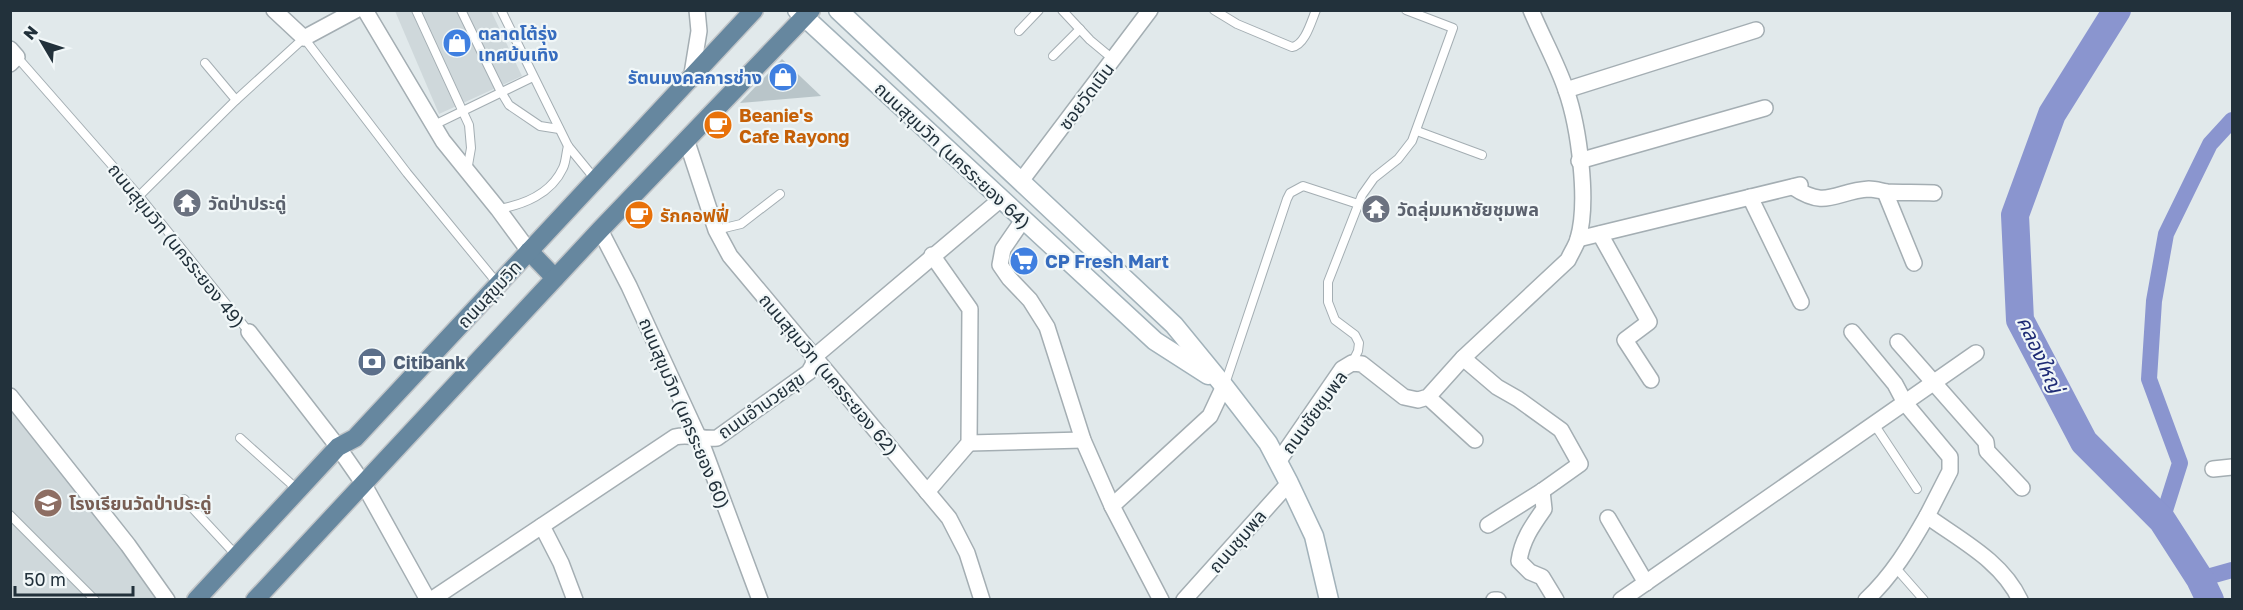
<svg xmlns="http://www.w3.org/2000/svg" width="2243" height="610" font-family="'Golos Text','Noto Sans Thai',sans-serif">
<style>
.built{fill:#cfd8db}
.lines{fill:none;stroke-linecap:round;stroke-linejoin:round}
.canal{stroke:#8a95cf;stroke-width:16}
.river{stroke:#8a95cf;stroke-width:28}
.building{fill:#b9c5c9}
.lane-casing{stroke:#a4aeb3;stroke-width:10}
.street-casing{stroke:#a4aeb3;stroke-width:18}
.secondary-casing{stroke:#a2b2ba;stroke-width:21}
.primary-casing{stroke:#c1c5c8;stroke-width:21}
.lane{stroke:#fff;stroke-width:8}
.street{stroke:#fff;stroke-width:15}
.secondary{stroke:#fff;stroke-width:18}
.primary{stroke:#66879f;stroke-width:18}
.labels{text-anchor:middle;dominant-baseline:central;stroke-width:4.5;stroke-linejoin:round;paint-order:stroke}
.shop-label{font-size:18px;font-weight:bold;fill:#366cbe;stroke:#f1f7f8;text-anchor:start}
.street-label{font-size:18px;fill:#22313b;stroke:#f1f7f8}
.food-label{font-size:18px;font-weight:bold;fill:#c56008;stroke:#f1f7f8;text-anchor:start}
.worship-label{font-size:18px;font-weight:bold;fill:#5b616d;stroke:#f1f7f8;text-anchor:start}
.service-label{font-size:18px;font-weight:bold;fill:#4e5e75;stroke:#f1f7f8;text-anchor:start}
.education-label{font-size:18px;font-weight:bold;fill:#785e54;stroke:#f1f7f8;text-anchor:start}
.water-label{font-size:20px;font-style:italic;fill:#1e2b75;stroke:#f1f7f8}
</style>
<rect width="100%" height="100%" fill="#e1e9eb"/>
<g class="built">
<path d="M395,11H491L522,76L439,114Z"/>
<path d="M11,407L161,599H11Z"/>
</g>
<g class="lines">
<g class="canal">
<path d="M2162,520L2180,463L2149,379L2154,301L2166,234L2210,144L2232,120"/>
<path d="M2200,579L2232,570"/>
</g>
<path class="river" d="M2117,10L2052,114L2015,215L2020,320L2084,442L2162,520L2200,579L2210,600"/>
</g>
<path class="building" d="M782,59L821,96L740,103Z"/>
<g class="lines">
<g class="lane-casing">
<g id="lane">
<path d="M416,10L469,125L471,148L467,171"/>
<path d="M461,10L500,90L509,105L540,126L559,129"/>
<path d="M501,10L568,146L595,179"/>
<path d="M1062,10L1090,40L1114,60"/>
<path d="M1214,10L1237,24L1292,47C1305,45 1311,22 1316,10"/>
<path d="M1019,31L1039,10"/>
<path d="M1053,56L1080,29"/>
<path d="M17,57L139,196L249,332"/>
<path d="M205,63L236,100"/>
<path d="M434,125L533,77"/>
<path d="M1417,131L1482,155"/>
<path d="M139,196L236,100L304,38L407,173L498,284"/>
<path d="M498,209C523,205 551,194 563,168C566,162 566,153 568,146"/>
<path d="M716,230L741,224L780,194"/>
<path d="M1352,363L1358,351L1359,343L1355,335L1335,320L1328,302V282L1362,195L1374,178L1398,159L1412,141L1453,28L1406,10"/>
<path d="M1225,384L1287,199L1290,193L1303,186L1358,204"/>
<path d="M1874,424L1917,489"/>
<path d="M240,438L298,490"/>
<path d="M184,499L236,555"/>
<path d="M10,515L95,600"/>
<path d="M1895,567L1924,600"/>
</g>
</g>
<g class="street-casing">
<g id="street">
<path d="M274,10L304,38L356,10"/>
<path d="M365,10L443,141L498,209L529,251"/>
<path d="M10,49L17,57L10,64"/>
<path d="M691,80L699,31L697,10"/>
<path d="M1566,90L1756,30"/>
<path d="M687,142L716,230L730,256L949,518L967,553L982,600"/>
<path d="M1579,161L1765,108"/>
<path d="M1021,181L1150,10"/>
<path d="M1793,187C1827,210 1835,191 1869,189C1875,189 1881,191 1887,192C1902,193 1918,192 1934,193"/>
<path d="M1885,192L1914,263"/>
<path d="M1750,197L1801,302"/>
<path d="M1023,220L1003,249L1000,265L1009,278L1030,300L1047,327L1083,440L1112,506L1161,600"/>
<path d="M600,230L629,286L703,447L760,600"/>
<path d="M1600,234L1649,322L1625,340L1651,380"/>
<path d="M1578,239L1800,185"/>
<path d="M249,332L338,447L363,483L428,600"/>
<path d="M1852,332L1895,384L1905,403L1950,457V471L1927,516C1960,540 2002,561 2020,600"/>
<path d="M1898,342L1986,442L1987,451L2022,488"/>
<path d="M1463,358L1497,387L1518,399L1561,430L1580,464L1542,491L1488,525"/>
<path d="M10,396L128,545L167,600"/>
<path d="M1428,397L1475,440"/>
<path d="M969,443L1083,440"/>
<path d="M1278,462L1342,369L1352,363L1362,364L1404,397L1418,400L1428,397L1463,358L1568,260C1571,253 1576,246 1578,239C1589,202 1579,127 1566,90C1557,63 1542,37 1531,10"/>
<path d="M2213,469L2232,467"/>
<path d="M1542,491L1544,509C1532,526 1522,540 1519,561L1530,572L1542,577L1556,600"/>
<path d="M927,492L969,443L970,309L932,255"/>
<path d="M1112,506L1210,416L1224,386"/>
<path d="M1608,518L1646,583"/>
<path d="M542,526L561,563L575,600"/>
<path d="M431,600L675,437C690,433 702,440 717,438L809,372L813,365L814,357L1001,199"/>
<path d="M1184,600L1289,483"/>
<path d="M1494,600H1498"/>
<path d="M1621,600L1976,353"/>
<path d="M1866,600C1892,576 1910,546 1927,516"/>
</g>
</g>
<g class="secondary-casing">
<g id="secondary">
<path d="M797,10L1155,341L1208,375"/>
<path d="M838,10L1174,325L1224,386L1268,443L1289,483L1314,536L1329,600"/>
</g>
</g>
<g class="primary-casing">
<g id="primary">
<path d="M529,251L555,278"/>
<path d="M196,600L338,447L355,438L754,10"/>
<path d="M255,600L600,230L811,10"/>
</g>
</g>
<use href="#lane" class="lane"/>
<use href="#street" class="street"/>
<use href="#secondary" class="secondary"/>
<use href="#primary" class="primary"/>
</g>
<defs>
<g id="shop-disc" transform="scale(1.5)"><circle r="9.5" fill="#3f7fe0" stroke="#f1f7f8"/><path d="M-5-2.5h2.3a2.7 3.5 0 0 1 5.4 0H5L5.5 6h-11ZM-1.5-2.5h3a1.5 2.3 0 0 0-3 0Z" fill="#fff"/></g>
<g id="cafe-disc" transform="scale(1.5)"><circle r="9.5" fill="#e8710a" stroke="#f1f7f8"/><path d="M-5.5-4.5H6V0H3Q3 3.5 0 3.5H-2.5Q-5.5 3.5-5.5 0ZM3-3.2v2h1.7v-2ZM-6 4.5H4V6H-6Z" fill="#fff"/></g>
<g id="temple-disc" transform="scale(1.5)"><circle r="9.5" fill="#6b7280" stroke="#f1f7f8"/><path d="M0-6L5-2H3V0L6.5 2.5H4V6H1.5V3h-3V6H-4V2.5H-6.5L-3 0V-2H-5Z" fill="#fff"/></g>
<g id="supermarket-disc" transform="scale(1.5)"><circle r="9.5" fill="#3f7fe0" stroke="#f1f7f8"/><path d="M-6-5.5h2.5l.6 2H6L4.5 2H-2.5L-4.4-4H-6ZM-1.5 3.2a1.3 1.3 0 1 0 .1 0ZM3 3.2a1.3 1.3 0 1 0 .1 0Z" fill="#fff"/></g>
<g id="bank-disc" transform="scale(1.5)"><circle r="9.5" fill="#5c6f8a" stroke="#f1f7f8"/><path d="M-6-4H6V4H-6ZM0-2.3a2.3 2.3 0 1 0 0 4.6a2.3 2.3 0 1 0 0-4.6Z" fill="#fff"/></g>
<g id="school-disc" transform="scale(1.5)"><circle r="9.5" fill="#8d6e63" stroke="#f1f7f8"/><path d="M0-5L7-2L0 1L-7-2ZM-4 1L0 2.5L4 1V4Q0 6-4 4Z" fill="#fff"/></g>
</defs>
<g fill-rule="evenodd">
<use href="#shop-disc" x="457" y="43"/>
<use href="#shop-disc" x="783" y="77"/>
<use href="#cafe-disc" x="718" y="125"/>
<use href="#temple-disc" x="187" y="203"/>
<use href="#temple-disc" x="1376" y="209"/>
<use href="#cafe-disc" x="639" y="215"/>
<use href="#supermarket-disc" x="1024" y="261"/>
<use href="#bank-disc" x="372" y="362"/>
<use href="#school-disc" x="48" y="503"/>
</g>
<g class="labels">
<g class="shop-label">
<text x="478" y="33">ตลาดโต้รุ่ง<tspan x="478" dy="21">เทศบ้นเทิง</tspan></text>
<text x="762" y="77" text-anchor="end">รัตนมงคลการช่าง</text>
<text x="1045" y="261">CP Fresh Mart</text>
</g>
<g class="street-label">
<text transform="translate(1086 96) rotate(-53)">ซอยวัดเนิน</text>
<text transform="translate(953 155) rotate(43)">ถนนสุขุมวิท (นครระยอง 64)</text>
<text transform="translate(177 245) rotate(51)">ถนนสุขุมวิท (นครระยอง 49)</text>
<text transform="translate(489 294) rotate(-47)">ถนนสุขุมวิท</text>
<text transform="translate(829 374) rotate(50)">ถนนสุขุมวิท (นครระยอง 62)</text>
<text transform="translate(761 405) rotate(-35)">ถนนอำนวยสุข</text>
<text transform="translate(1314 412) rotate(-54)">ถนนชัยชุมพล</text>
<text transform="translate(685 413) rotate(67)">ถนนสุขุมวิท (นครระยอง 60)</text>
<text transform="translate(1237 541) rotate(-49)">ถนนชุมพล</text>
</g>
<g class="food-label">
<text x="739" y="115">Beanie's<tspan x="739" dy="21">Cafe Rayong</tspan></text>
<text x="660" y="215">รักคอฟฟี่</text>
</g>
<g class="worship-label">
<text x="208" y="203">วัดป่าประดู่</text>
<text x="1397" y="209">วัดลุ่มมหาชัยชุมพล</text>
</g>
<g class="service-label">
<text x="393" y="362">Citibank</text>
</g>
<g class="education-label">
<text x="69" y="503">โรงเรียนวัดป่าประดู่</text>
</g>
<g class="water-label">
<text transform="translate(2041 354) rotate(65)">คลองใหญ่</text>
</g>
</g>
<rect width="2243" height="610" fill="none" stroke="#22313b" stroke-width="24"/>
<g transform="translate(42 42) rotate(309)" stroke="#f1f7f8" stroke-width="4.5" paint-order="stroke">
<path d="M0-4.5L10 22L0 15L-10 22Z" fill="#22313b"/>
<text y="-9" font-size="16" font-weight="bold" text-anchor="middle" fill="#22313b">N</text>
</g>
<path d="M15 586v9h118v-9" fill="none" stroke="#22313b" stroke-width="3"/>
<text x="24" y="586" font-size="18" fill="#22313b" stroke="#f1f7f8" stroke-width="4.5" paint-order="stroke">50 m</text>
</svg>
